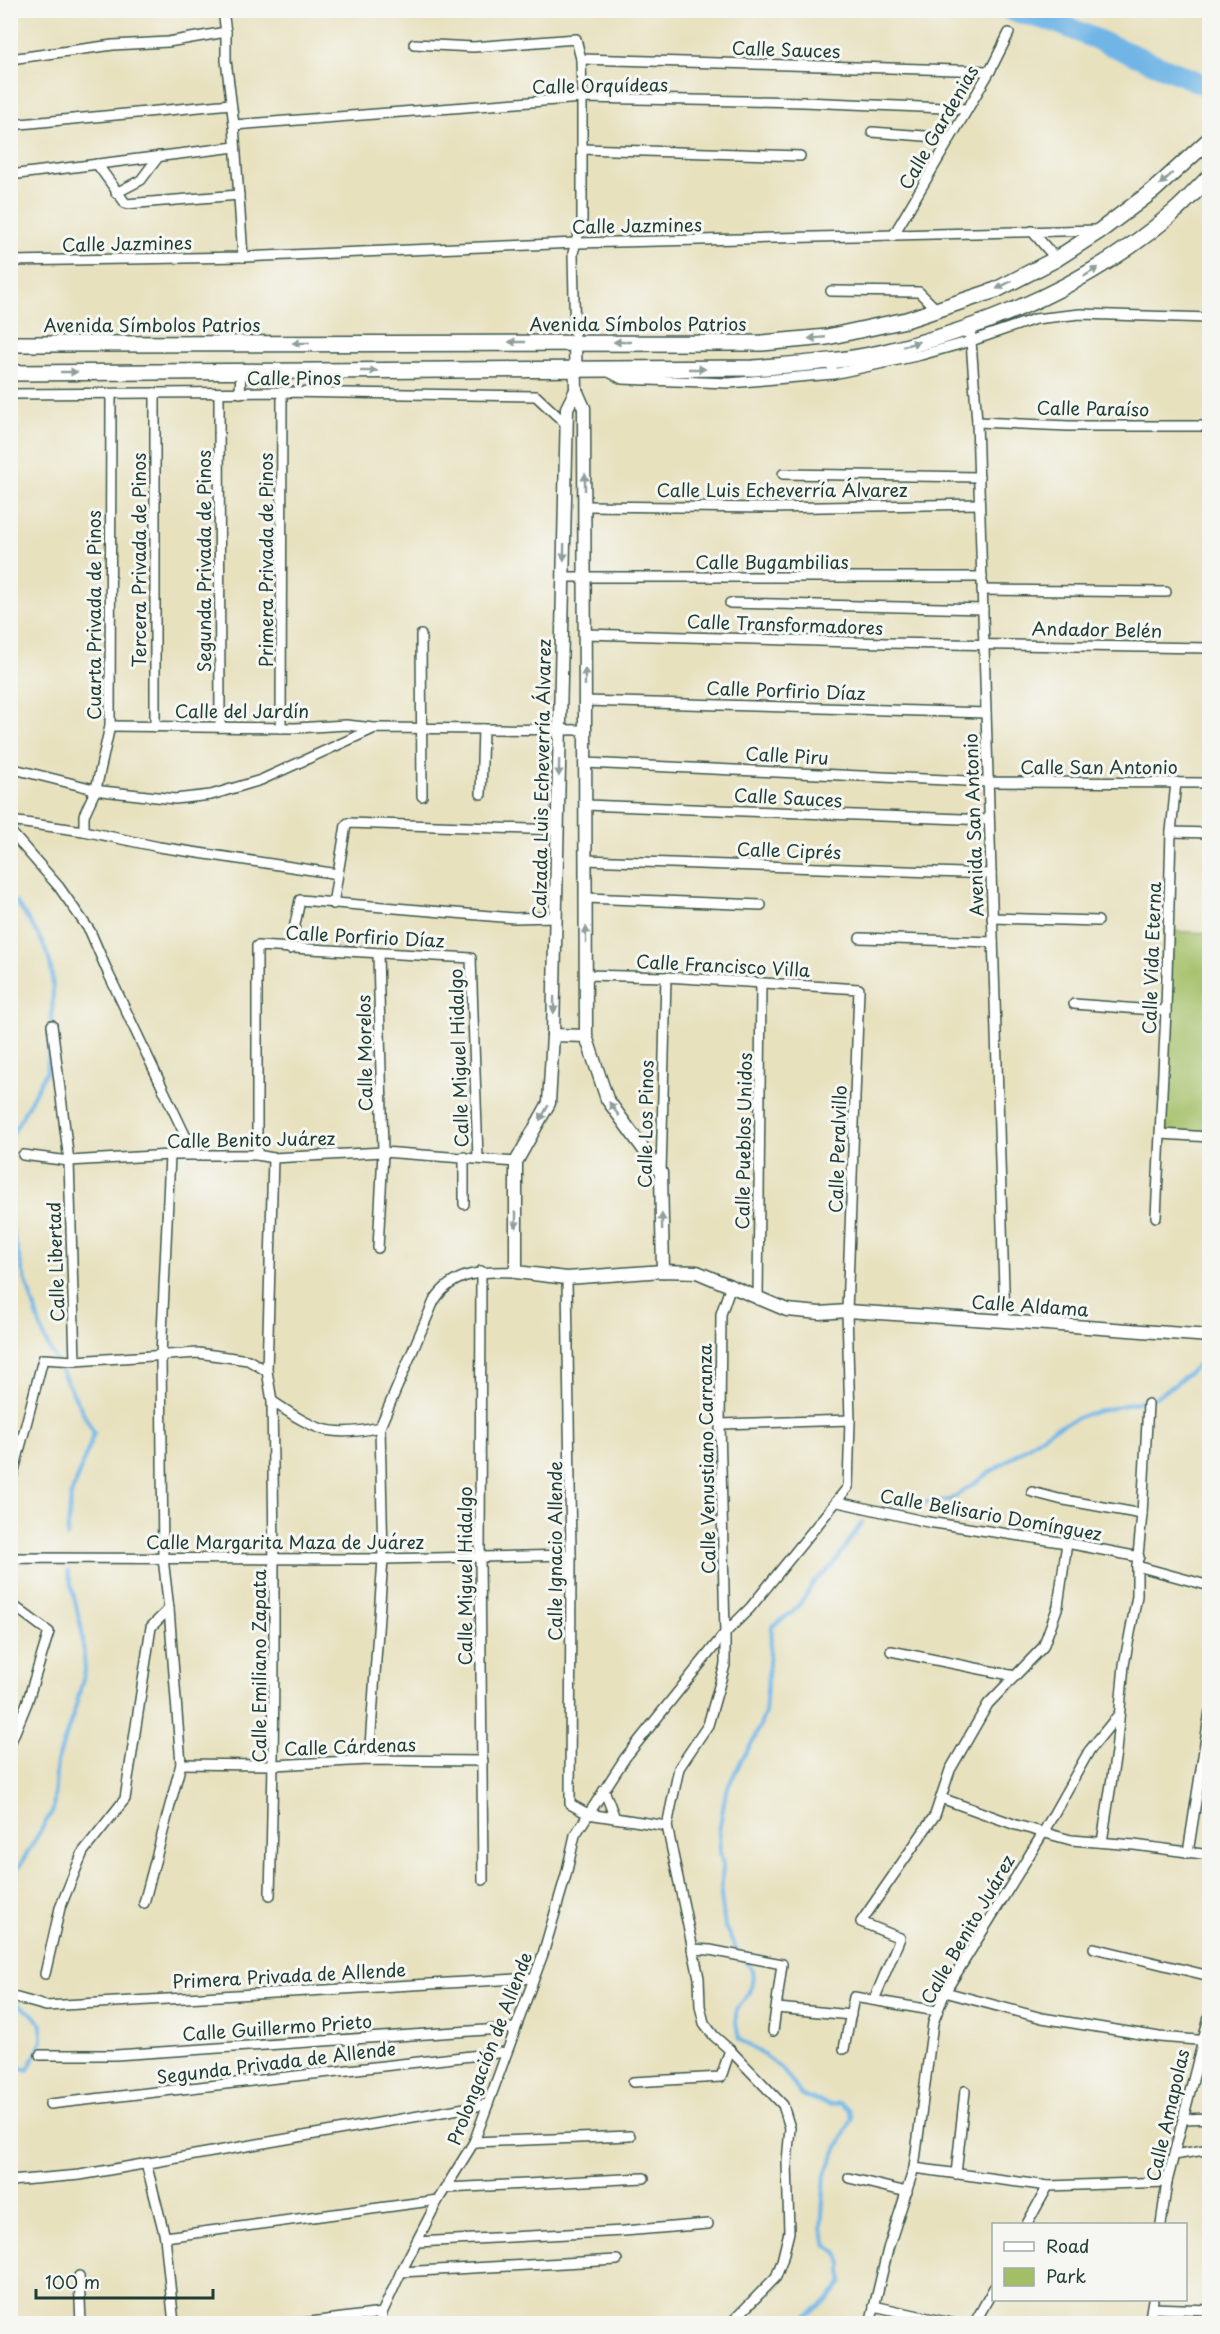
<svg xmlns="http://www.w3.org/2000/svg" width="1220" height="2334" font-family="'Playpen Sans',sans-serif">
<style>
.green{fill:#a2bf66;stroke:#607e4d;stroke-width:1.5}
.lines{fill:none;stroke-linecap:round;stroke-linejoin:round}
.stream{stroke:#6fb5e6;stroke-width:4}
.river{stroke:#6fb5e6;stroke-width:21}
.minor-casing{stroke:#3d5649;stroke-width:12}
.tertiary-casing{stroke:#3d5649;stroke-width:15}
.trunk-casing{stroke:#3d5649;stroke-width:18}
.minor{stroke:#fff;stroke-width:9}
.tertiary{stroke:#fff;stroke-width:12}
.trunk{stroke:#fff;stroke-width:15}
.oneway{fill:#8f9e9a}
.labels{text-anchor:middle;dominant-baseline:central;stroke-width:6;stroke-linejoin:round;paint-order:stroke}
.street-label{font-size:18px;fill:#1f3d34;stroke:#f6f6f2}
</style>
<rect width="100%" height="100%" fill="#f6f6f2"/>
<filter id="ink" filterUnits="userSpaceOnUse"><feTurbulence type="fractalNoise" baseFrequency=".0167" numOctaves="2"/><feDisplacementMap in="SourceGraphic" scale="12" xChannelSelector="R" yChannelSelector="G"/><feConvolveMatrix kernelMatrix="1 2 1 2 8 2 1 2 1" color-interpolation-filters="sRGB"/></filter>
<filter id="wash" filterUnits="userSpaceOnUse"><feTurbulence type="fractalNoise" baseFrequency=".008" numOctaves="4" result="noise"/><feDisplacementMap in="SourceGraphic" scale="24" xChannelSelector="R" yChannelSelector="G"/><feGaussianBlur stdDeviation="1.35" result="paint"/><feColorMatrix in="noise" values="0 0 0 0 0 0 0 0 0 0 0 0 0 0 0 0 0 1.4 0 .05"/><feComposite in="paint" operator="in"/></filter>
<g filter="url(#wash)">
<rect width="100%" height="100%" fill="#e7e1be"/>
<path class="green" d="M1168,931L1209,933V1137L1161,1134Z"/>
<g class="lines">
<g class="stream">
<path d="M16,902C28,919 48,946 51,968C54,986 53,1006 51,1025"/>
<path d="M10,1139L47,1070L50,1038"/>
<path d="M10,1223L23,1272L45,1340L94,1433L71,1495L67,1537"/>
<path d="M890,1505L950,1500L1056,1427L1087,1414L1154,1398L1174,1385L1198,1365L1210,1361"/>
<path d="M10,1906L17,1870L53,1810L57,1762L75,1709L85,1671L82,1631L68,1571"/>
<path d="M738,1952L725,1927L721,1896L723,1866L720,1851L719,1831L726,1791L742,1759L755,1738L765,1713L772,1626L793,1612L805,1597L813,1583L833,1565L862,1522"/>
<path d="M745,1960C761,1975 749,1997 736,2009V2023L739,2039C767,2057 783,2065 801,2095L831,2105L840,2103L849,2109L852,2118L825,2174L821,2228L827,2245L836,2252L842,2263V2282L828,2300L797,2323L748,2324"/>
<path d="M10,2065L28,2070L42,2041V2025L30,2012L16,2004L13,1998"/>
</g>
<path class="river" d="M1009,10L1055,22L1210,87"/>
</g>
</g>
<g filter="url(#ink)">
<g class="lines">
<g class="minor-casing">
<g id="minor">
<path d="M223,11L226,32"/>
<path d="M414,44L473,47L576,39L581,59L582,98V221L573,253L575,342"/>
<path d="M10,59L113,45L168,42L226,32V60L234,125L243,257"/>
<path d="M581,59L990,71"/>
<path d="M10,125L231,104"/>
<path d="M234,125L582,98L804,102L968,109"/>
<path d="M872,132L950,138"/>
<path d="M582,149L800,156"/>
<path d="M97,164L126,204L239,195"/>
<path d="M10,175L235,147"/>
<path d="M116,193L141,180L159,156"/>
<path d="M1032,231L1056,259"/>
<path d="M893,236L990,71L1009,33"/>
<path d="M10,261L243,257L576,243L1098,230"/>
<path d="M831,291L919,292L937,310"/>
<path d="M970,328L977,422L1005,1321"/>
<path d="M605,370L622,379L729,383L833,374L832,369"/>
<path d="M833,374L921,355L971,341L1035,319L1080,314L1210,318"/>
<path d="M240,393L241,371"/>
<path d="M10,394L282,392L536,396L567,425"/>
<path d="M219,394L220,727"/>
<path d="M977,422L1069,426H1210"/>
<path d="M783,474L979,477"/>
<path d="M585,506L771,508L979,504"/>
<path d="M563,577H982"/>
<path d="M982,590L1166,592"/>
<path d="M730,603L983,609"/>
<path d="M585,634L885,643L1210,648"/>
<path d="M421,635L422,796"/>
<path d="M585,701L986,713"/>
<path d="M110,726L296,728L346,725L374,728"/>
<path d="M155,727V393"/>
<path d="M281,728L282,392"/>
<path d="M585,763L988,782L1210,783"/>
<path d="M10,768L102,791L175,799L211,795L261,780L375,728L585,730"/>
<path d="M481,794L483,729"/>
<path d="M585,805L989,820"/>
<path d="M10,821L84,831L159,847L338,874"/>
<path d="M10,831L59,887L90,931L109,975L185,1135L198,1156"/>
<path d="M84,831V815L96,789L110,726L111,394"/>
<path d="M1171,832L1210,833"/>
<path d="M585,860L991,874"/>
<path d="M586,898L761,905"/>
<path d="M333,904L346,825L348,823L558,830"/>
<path d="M992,918L1098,921"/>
<path d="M860,938L993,942"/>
<path d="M290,949L300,900L514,918L556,917"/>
<path d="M586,975L666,977L859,989L847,1311L850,1420L848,1487L750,1608L725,1633V1665L708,1725L679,1768L667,1826L699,1978L700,2006L704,2023L714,2036L730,2050L783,2105L790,2128L787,2162L789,2232L782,2261L776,2277L730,2324"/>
<path d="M1074,1004L1166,1011"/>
<path d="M52,1025L69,1161L75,1361"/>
<path d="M1161,1134L1210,1137"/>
<path d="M23,1155L69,1161L170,1155H257L273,1158L383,1152L516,1162"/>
<path d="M257,1155V946L471,958L478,1158"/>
<path d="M661,1173L666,977"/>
<path d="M464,1204V1157"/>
<path d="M1156,1217L1166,1011L1171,832L1176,782"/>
<path d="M378,1248L383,1152L378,954"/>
<path d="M481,1271L480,1556L483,1880"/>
<path d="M567,1278L571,1555L570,1804L588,1814L667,1826"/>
<path d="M758,1300L761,983"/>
<path d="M267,1371L273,1158"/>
<path d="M720,1424L850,1420"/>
<path d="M10,1486L43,1359L75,1361L198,1353L248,1360L267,1371L272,1401C314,1429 328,1439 380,1427L434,1301C453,1271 483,1271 516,1272"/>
<path d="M1032,1492L1059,1499L1142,1514L1137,1566V1596L1124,1665L1116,1752L1102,1842"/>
<path d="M838,1502L928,1522L1067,1543L1139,1557"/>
<path d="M1142,1514L1148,1404"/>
<path d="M10,1560L13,1558L383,1559L571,1555"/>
<path d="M1137,1566L1210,1586"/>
<path d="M10,1603L49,1632L27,1703L10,1744"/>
<path d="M891,1651L1015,1676"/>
<path d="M369,1760L383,1559L380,1427"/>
<path d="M181,1764L274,1765L369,1760L483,1761"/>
<path d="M604,1790L615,1818"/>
<path d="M941,1798L1016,1825L1071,1840L1134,1845L1210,1855"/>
<path d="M1188,1853L1210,1711"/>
<path d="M270,1895C275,1731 275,1566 272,1401"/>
<path d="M144,1903L181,1764L169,1609L163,1558L161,1356L170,1155"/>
<path d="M1094,1948L1210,1976"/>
<path d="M692,1949L710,1950L782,1964L773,2031"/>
<path d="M45,1974L60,1908L83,1852L125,1799L151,1627L169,1609"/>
<path d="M945,1992L1042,2018L1159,2037L1210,2041"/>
<path d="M10,1996L46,2006L533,1978"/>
<path d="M874,2000L900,1938L861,1922L935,1815L950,1770L988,1704L1043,1647L1058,1606L1067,1543"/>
<path d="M777,2008L851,2015"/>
<path d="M844,2049L854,1997L937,2011"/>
<path d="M40,2055H116L515,2028"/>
<path d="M633,2082L721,2077L730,2050"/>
<path d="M50,2104L506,2052"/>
<path d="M1184,2119L1210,2118"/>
<path d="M474,2142L630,2136"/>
<path d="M1174,2155L1210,2149"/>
<path d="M146,2163L165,2237L174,2324"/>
<path d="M914,2168L1048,2186L1167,2182"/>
<path d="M956,2174L965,2091"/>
<path d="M849,2178L907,2192"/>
<path d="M10,2181L80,2175L488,2104"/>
<path d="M447,2188L644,2178"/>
<path d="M1027,2224L1048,2186"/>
<path d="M1161,2224L1167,2182L1210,2013"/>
<path d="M165,2237L438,2200"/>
<path d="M417,2242L624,2231L708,2224"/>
<path d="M401,2272L617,2260"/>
<path d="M79,2276L81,2324"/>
<path d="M874,2306L955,2324"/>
<path d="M1152,2308L1210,2310"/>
<path d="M295,2324L382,2313"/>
<path d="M382,2324V2313L401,2272L438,2200L474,2142L543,1954L566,1875L575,1835L625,1758L725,1633L720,1424L721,1314L731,1285"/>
<path d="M870,2324L888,2249L914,2168L933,2023L945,1992L1043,1833L1089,1751L1119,1714"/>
<path d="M974,2324L994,2288"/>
<path d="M1149,2324L1153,2300"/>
</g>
</g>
<g class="tertiary-casing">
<g id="tertiary">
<path d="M575,342L576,390L584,408L586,1036L607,1099L661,1173L663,1271"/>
<path d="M576,390L567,408L553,1035L549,1103L516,1162V1272L567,1278L663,1271L697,1272L787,1310L820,1313L847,1311L1005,1321L1210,1336"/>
<path d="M553,1035L586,1036"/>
</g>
</g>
<g class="trunk-casing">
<g id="trunk">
<path d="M10,344L762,343L827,337L906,320L996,290L1056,259L1101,230L1154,190L1210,139"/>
<path d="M10,373L753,368C797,364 841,362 884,352C990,327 1092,283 1174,212C1187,201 1198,188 1210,176"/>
</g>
</g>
<use href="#minor" class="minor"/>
<use href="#tertiary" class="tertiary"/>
<use href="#trunk" class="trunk"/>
</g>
<defs><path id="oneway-solid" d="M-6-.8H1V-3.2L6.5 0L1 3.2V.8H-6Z" transform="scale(1.5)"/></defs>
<g class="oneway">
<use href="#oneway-solid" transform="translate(1166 179) rotate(138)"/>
<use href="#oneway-solid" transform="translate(1091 272) rotate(-32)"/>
<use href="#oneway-solid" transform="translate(1004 285) rotate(153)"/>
<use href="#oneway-solid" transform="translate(817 338) rotate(175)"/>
<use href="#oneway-solid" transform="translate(517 342) rotate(180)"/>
<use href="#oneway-solid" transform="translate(622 342) rotate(-180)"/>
<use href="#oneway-solid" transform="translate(301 343) rotate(180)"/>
<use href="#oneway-solid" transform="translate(911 344) rotate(-16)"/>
<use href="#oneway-solid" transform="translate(697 369)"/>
<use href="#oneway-solid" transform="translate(369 371)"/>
<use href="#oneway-solid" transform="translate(69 372)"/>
<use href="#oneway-solid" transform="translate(585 482) rotate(-90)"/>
<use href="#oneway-solid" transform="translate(564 552) rotate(91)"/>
<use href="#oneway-solid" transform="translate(585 677) rotate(-90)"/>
<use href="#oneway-solid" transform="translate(559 768) rotate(91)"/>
<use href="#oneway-solid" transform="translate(586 935) rotate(-90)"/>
<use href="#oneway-solid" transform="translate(554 1005) rotate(91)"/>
<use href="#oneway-solid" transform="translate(614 1109) rotate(-126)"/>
<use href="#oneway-solid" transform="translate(544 1113) rotate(120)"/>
<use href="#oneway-solid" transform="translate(516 1220) rotate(90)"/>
<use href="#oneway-solid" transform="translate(662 1222) rotate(-91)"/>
</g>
</g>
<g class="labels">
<g class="street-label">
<text transform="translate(786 49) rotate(2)">Calle Sauces</text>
<text transform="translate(600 85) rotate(-1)">Calle Orquídeas</text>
<text transform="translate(938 127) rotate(-60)">Calle Gardenias</text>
<text transform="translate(637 225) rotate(-1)">Calle Jazmines</text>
<text transform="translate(127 243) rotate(-1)">Calle Jazmines</text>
<text x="638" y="323">Avenida Símbolos Patrios</text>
<text x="152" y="324">Avenida Símbolos Patrios</text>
<text x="294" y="377">Calle Pinos</text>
<text transform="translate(1093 408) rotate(1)">Calle Paraíso</text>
<text x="782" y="489">Calle Luis Echeverría Álvarez</text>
<text transform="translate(138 560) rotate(-90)">Tercera Privada de Pinos</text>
<text transform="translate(265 560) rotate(-90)">Primera Privada de Pinos</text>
<text transform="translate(203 561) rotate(-90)">Segunda Privada de Pinos</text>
<text x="772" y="561">Calle Bugambilias</text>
<text transform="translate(93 615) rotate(-90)">Cuarta Privada de Pinos</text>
<text transform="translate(785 624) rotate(2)">Calle Transformadores</text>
<text transform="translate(1097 629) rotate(1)">Andador Belén</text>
<text transform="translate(786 690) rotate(2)">Calle Porfirio Díaz</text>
<text x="242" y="710">Calle del Jardín</text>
<text transform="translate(787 755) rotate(3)">Calle Piru</text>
<text x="1099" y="766">Calle San Antonio</text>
<text transform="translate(541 779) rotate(-89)">Calzada Luis Echeverría Álvarez</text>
<text transform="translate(788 797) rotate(3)">Calle Sauces</text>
<text transform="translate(973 825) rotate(-92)">Avenida San Antonio</text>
<text transform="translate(789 850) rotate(2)">Calle Ciprés</text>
<text transform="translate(365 936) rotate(3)">Calle Porfirio Díaz</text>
<text transform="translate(1151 958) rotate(-88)">Calle Vida Eterna</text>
<text transform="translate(723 965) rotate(3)">Calle Francisco Villa</text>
<text transform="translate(364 1053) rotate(-91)">Calle Morelos</text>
<text transform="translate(458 1058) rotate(-92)">Calle Miguel Hidalgo</text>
<text transform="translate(645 1124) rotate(-89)">Calle Los Pinos</text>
<text transform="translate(251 1139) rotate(-1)">Calle Benito Juárez</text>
<text transform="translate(743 1141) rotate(-89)">Calle Pueblos Unidos</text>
<text transform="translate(837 1149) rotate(-88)">Calle Peralvillo</text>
<text transform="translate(55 1262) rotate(-92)">Calle Libertad</text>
<text transform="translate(1030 1305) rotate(4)">Calle Aldama</text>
<text transform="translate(706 1459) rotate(-91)">Calle Venustiano Carranza</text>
<text transform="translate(991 1514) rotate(10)">Calle Belisario Domínguez</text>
<text x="285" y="1541">Calle Margarita Maza de Juárez</text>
<text transform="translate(554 1551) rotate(-90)">Calle Ignacio Allende</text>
<text transform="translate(464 1576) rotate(-90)">Calle Miguel Hidalgo</text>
<text transform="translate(258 1666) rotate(-90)">Calle Emiliano Zapata</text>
<text transform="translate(350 1746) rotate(-2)">Calle Cárdenas</text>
<text transform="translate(967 1929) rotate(-60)">Calle Benito Juárez</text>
<text transform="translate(289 1975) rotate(-3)">Primera Privada de Allende</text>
<text transform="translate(277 2027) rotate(-4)">Calle Guillermo Prieto</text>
<text transform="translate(489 2048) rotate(-69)">Prolongación de Allende</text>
<text transform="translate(276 2062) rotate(-7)">Segunda Privada de Allende</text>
<text transform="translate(1167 2115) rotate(-77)">Calle Amapolas</text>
</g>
</g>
<rect width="1220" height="2334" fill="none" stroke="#f6f6f2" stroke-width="36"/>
<rect x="992" y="2223" width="195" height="78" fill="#f6f6f2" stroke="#a0aca6" stroke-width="1.5"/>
<rect x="1004" y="2242" width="30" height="9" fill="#ffffff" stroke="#a0aca6" stroke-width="1.5"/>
<text x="1046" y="2253" font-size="18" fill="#1f3d34">Road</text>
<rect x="1004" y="2268" width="30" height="18" fill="#a2bf66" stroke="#a0aca6" stroke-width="1.5"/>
<text x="1046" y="2283" font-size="18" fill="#1f3d34">Park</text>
<path d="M36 2289v9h177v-9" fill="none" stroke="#1f3d34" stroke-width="3"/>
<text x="45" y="2289" font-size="18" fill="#1f3d34" stroke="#f6f6f2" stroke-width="4.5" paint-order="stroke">100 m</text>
</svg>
